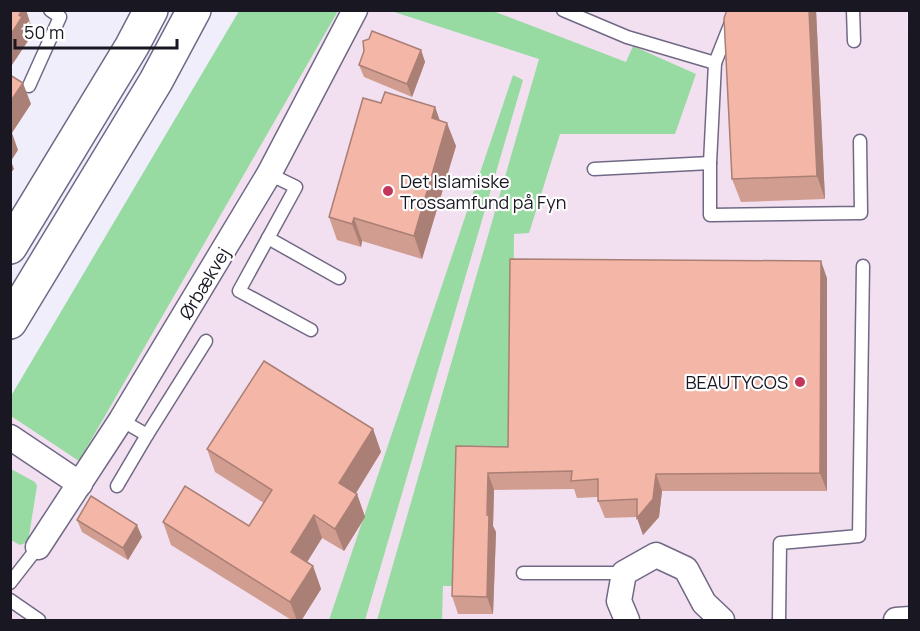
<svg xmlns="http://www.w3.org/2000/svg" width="920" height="631" font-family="Manrope,sans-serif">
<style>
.commercial{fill:#f2e0f0}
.green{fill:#97daa2}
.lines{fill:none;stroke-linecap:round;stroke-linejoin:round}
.lane-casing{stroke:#706986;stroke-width:15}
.street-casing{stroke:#706986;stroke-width:27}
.secondary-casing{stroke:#706986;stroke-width:36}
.lane{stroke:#fff;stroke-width:12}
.street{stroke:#fff;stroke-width:24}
.secondary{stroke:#fff;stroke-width:33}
.wall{fill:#d19d90}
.shaded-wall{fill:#aa7f75}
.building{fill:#f3b6a7;stroke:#aa7f75;stroke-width:1.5}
.poi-dot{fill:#c4355c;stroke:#fff;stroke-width:2}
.labels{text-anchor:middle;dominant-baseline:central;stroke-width:4.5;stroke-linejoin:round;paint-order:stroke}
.poi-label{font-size:18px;fill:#191722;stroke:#fff;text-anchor:start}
.street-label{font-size:18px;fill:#191722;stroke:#fff}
</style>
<rect width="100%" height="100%" fill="#f1eefc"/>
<path class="commercial" d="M259,11H907L910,113L909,620H11L10,409Z"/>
<g class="green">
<path d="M239,11H338L79,461L11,416V396Z"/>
<path d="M391,11H493L626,62L633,46L696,74L675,134H560L529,233L514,234L512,456L455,457L454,586H443L442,620H377L539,59Z"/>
<path d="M513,75L523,80L365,620H329Z"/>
<path d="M11,469L35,482L37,486L28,542L20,545L11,540Z"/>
</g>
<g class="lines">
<g class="lane-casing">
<g id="lane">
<path d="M563,10L627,37L715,63L710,163V215L861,213L860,141"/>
<path d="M853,10L854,41"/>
<path d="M715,63L736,10"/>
<path d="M29,86L60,17L50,10"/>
<path d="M594,169L710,163"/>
<path d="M269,174L296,187L239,291L311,330"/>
<path d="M268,238L339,278"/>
<path d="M147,435L206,341"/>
<path d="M117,486L147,435L121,420"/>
<path d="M523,573H624"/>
<path d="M10,583L38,547"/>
<path d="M10,600L39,620"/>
<path d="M779,620L780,543L859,536L863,266"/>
</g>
</g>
<g class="street-casing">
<g id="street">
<path d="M10,437L80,484"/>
<path d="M38,547L121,420L269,174L355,10"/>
<path d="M627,620L619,601L624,573L656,555L686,569L704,603L722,620"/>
<path d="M896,620L910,619"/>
</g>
</g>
<g class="secondary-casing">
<g id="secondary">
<path d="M10,247L132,46L151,10"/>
<path d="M10,322L156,81L194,10"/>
</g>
</g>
<use href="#lane" class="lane"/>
<use href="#street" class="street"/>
<use href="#secondary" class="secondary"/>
</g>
<g class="wall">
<path d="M816,10L825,199L741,202L732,179Z"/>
<path d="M421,50L425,62L412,97L364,77L359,65Z"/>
<path d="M381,103L435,107L440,121L456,146L422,259L362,241L361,247L337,240L329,217Z"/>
<path d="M827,278V491H662L659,517L643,535L637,517L605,518L598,501V497L577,498L574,489L494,490L493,526L496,532L493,614H458L452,596L456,446L508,447Z"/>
<path d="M373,429L381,452L356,493L357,494L365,517L344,551L322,538L307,562L313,566L321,589L301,621H293L171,545L163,522L249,526L264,503L215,472L207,449Z"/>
<path d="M77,520L142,537L128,560L82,532Z"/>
</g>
<g class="shaded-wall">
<path d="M22,10H26L32,28L28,34L30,38L10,68V36Z"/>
<path d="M809,10H816L825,199L817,176Z"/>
<path d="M421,50L425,62L412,97L407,84Z"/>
<path d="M23,83L31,104L12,133L18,150L11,161L14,169L10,174V102Z"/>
<path d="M435,107L443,130L432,118Z"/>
<path d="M447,123L456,146L422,259L414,236Z"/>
<path d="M354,218L362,241L361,247L352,224Z"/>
<path d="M821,261L827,278V491L820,473Z"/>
<path d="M373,429L381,452L348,506L339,483Z"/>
<path d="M488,473L494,490L493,526L496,532L493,614L487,597Z"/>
<path d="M656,474L662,491L659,517L643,535L637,518Z"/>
<path d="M357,494L365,517L344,551L335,529Z"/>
<path d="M314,515L322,538L299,575L291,552Z"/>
<path d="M137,525L142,537L128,560L123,548Z"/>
<path d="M313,566L321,589L301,621H297L290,602Z"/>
</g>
<g class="building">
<path d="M10,10H22L19,15L22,17L10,36Z"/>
<path d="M727,10H809L817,176L732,179L724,18Z"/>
<path d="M372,31L421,50L407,84L359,65L364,51L363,41L369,39Z"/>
<path d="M10,75L23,83L10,102Z"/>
<path d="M385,92L435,107L432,118L447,123L414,236L354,218L352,224L329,217L363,98L381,103Z"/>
<path d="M510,259L821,261L820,473L656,474L653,499L637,518V499L598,501V479L571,481L572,471L488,473L487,515H489L487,597L452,596L456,446L508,447Z"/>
<path d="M264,361L373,429L339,483L357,494L335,529L314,515L291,552L313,566L290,602L163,522L185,486L249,526L272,490L207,449Z"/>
<path d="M91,496L137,525L123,548L77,520Z"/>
</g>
<g class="poi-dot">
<circle cx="388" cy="191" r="6"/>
<circle cx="800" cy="382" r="6"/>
</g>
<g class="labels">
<g class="poi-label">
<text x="400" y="181">Det Islamiske<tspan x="400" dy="21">Trossamfund på Fyn</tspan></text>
<text x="788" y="382" text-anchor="end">BEAUTYCOS</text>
</g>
<g class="street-label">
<text transform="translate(204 283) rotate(-59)">Ørbækvej</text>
</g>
</g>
<rect width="920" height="631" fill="none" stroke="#191722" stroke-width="24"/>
<path d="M15 39v9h162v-9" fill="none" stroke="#191722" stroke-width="3"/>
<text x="24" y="39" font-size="18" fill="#191722" stroke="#ffffff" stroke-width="4.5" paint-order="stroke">50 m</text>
</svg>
